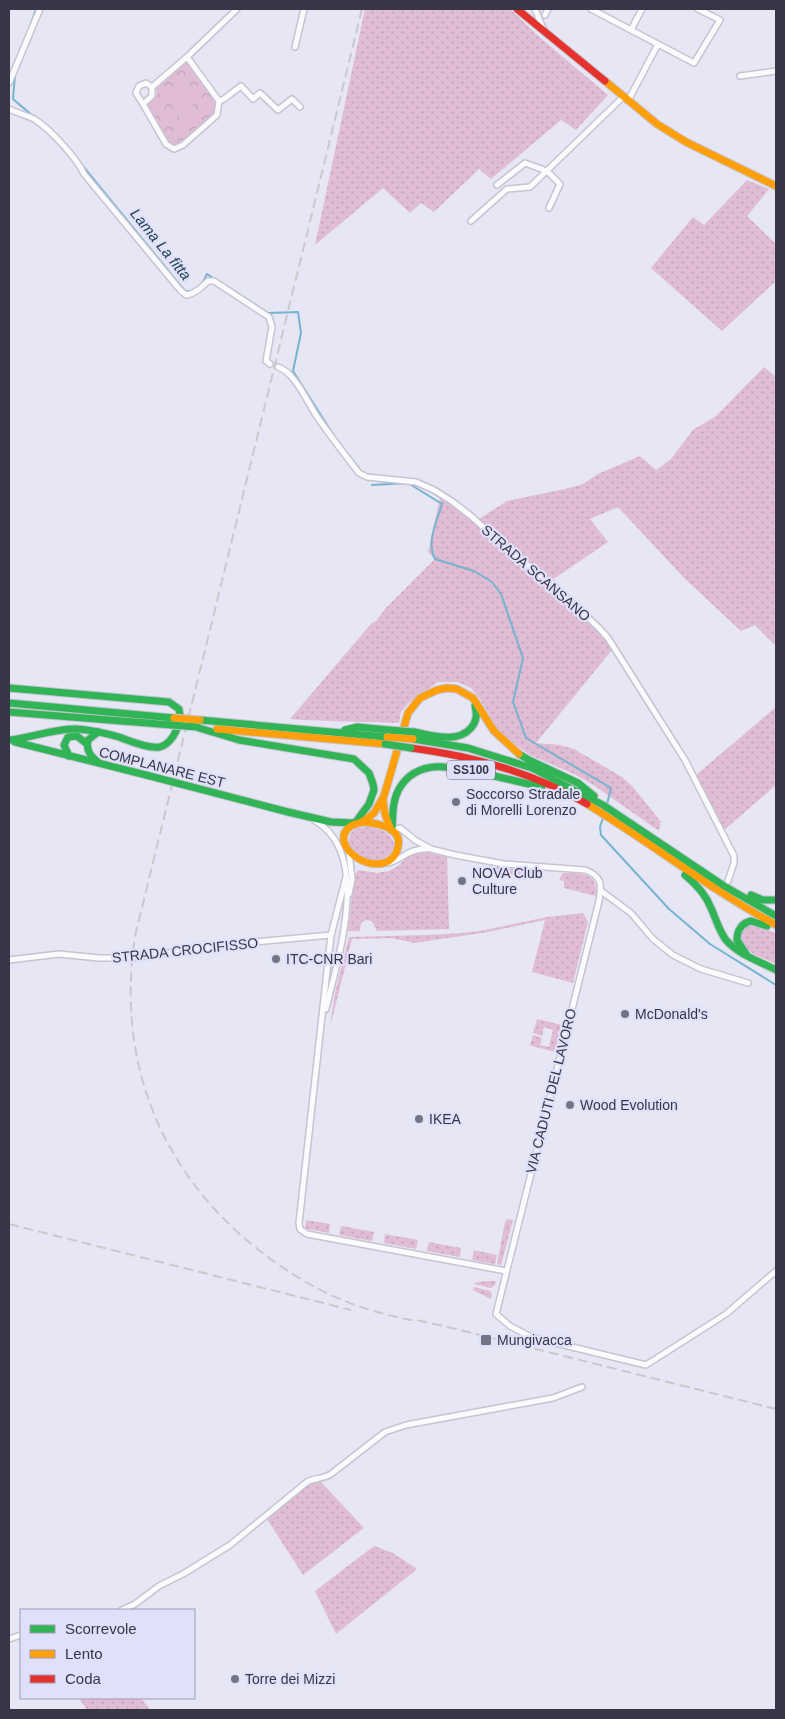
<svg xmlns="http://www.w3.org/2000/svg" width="785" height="1719" font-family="Helvetica,sans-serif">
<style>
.grass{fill:url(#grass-dots)}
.park{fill:url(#park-crowns)}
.garden{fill:#e0bcd5}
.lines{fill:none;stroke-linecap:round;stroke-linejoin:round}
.stream{stroke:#76b4d0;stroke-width:2}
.street-casing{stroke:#c5c4d2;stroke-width:8}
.fast-casing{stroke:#c5c4d2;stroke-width:9}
.slow-casing{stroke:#c5c4d2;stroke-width:9}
.jam-casing{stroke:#c5c4d2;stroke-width:9}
.street{stroke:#fbfbfd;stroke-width:5}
.fast{stroke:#30b455;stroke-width:7}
.slow{stroke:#ff9f0a;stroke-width:7}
.jam{stroke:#e5322d;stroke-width:7}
.rail{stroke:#c9c9cd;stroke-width:2;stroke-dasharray:10 5;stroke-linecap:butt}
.fast-bridge-casing{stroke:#c5c4d2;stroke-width:9;stroke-linecap:butt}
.slow-bridge-casing{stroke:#c5c4d2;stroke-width:9;stroke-linecap:butt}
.fast-bridge{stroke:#30b455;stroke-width:7}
.slow-bridge{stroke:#ff9f0a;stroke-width:7}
.poi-dot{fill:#757484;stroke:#e1e0fa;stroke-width:2}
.labels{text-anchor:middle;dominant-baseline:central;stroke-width:4.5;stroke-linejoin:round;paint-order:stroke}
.shield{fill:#e1e0fa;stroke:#6a697d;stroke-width:1}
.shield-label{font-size:12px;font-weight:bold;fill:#373647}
.street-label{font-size:14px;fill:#373647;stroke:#e1e0fa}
.poi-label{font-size:14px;fill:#373647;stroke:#e1e0fa;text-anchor:start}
.water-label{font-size:15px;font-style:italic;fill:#173e4d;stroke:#e1e0fa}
</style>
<defs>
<pattern id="grass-dots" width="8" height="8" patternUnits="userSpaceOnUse" patternTransform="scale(1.25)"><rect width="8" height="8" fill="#e0bcd5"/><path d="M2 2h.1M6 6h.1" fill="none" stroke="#c1a2b8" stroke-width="1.8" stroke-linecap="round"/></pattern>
<pattern id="park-crowns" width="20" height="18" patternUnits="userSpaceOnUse" patternTransform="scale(1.25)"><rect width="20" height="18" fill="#e0bcd5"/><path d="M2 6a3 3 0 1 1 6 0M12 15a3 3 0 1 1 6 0" fill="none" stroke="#c1a2b8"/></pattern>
</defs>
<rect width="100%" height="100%" fill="#e7e6f4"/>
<g class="grass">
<path d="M365,9H510L537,35L608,95L576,130L561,120L491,179L479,169L434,212L421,203L410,213L383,188L315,245Z"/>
<path d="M747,180L769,189L747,216L776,244V281L722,331L651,268L693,217L704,225Z"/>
<path d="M764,367L776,377V646L755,625L741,631L685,579L618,507L590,519L608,542L552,580L479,519L507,501L565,489L583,484L598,474L640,456L656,470L671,459L693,430L716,416Z"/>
<path d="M440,498L471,519L606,639L612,650L536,743L560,745L574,749L622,777L633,787L661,822L659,831L592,784L574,774L530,755L517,746L497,729L480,699L471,688L457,682H438L409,703L401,712L399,723C363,721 327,722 290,719L371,624L376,621L385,609L435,559L428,552Z"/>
<path d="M776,707V785L723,831L696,775Z"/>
<path d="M367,827C379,828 395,833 394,848C385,870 341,858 350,834L356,828Z"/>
<path d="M421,851L447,857L449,929L377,931L372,921L366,920L361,923L360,931H348L354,877L358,870L377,873L389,871L398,866L410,855Z"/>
<path d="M491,866L523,870L526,878L491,869Z"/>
<path d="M563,873C580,873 599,872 596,896L564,888V881L559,880Z"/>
<path d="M583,913L588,922L573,983L532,972L545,920L488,932L415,943L391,938L352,939L330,1027L335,993L349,937L428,935L462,933L480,931L547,917Z"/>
<path d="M753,924L763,927L776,934V964C766,959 739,951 741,937C741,929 746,926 753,924Z"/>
<path d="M537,1019L562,1025L555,1052L525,1044L530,1045L533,1035L542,1038L540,1045L549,1047L553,1030L544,1027L542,1036L533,1033Z"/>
<path d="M507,1219L513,1220L501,1265L497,1264L505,1222Z"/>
<path d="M306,1220L330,1224L329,1233L307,1229L305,1227Z"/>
<path d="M341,1226L374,1232L372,1241L339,1235Z"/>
<path d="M385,1234L418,1240L416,1249L384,1243Z"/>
<path d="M429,1242L461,1248L460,1257L427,1251Z"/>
<path d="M474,1250L497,1255L495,1264L472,1260Z"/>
<path d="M485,1281H496L495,1285L491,1288L474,1284V1283Z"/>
<path d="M474,1287L490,1291L492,1294L491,1299L473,1290Z"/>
<path d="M307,1482H321L364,1528L303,1575L265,1516Z"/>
<path d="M374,1546L393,1553L417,1569L336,1634L315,1591Z"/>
<path d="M79,1698H141L150,1710H87Z"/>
</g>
<path class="park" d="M186,61L215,102V114L182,144L177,146L167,141L146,106L147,103L157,95L156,89Z"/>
<path class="garden" d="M177,84L198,113L184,124L164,94Z"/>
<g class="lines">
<g class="stream">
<path d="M27,35L36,9"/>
<path d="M15,75L13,99L33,116"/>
<path d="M61,140L68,147"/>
<path d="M82,165L185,291H192L202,284L207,274L216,280"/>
<path d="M220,282L268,313L298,312L301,333L293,371L336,439L359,468"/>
<path d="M372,485L408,483L442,504C437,521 426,542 435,559L474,571L492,582L501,594L523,658L513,702L526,738L611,788L607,804"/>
<path d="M603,818L600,827L601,835L669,909L710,944L776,985"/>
</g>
<g class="street-casing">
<g id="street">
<path d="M535,9L544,31"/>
<path d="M591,9L694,63L720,20L698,9"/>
<path d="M545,15L548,9"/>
<path d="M631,30L642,9"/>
<path d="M295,47L304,9"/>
<path d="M740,76L776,71"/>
<path d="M9,83L40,9"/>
<path d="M152,87V96L143,104L166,144L174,149L183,145L217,115L219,101L187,57"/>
<path d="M219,101L224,99L241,86L253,99L260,93L278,110L292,99L300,107"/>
<path d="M628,101L658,44"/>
<path d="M143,104L136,93L139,86L146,83L152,87L187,57L237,9"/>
<path d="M9,109C17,113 26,115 34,119C49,128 77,158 84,174L181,291L186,295C195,294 202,287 208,281H214L269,317L272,327L266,361L270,364"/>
<path d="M497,185L525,163L547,171L560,184L549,208"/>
<path d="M471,221L507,189L530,187L623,97"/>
<path d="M278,367C295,372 308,404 318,418C331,437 345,455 359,473L367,477L416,482L434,490L453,502L471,516L509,551L552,584L599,628L608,638L685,760L734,856V863L728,881"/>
<path d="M314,820C373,853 338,957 326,1009"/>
<path d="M392,830L400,828L415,840L431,849L455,855L504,864L585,870C602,876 602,885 599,901L496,1314L510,1326L531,1337L646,1365L726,1314L776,1271"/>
<path d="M349,852L352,879L349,894"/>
<path d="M387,863C404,860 407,848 427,849"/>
<path d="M346,877L331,935L299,1223L300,1229L307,1234L506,1271"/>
<path d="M601,891L631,913L653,939L673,955L701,969L748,983"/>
<path d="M9,960L59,954L99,958H132L232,944L331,935"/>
<path d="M122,1610L135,1604L159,1586L183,1574L230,1545L307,1482C314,1478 323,1479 331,1474L385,1432L406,1425L553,1398L582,1387"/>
<path d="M9,1639L21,1635"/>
</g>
</g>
<g class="fast-casing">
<g id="fast">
<path d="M9,688L169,702L179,709C181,717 180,724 176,731C173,738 167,745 160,747C148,749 130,741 119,737C105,733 91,730 77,729C54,728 32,738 9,740"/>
<path d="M9,703L174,718"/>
<path d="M9,712L172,725"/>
<path d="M200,720L387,737"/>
<path d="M199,728L239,740L354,759L369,773L373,784L374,790L369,804L355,823"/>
<path d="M345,730L357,727L389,730"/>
<path d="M98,732L88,740C86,750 90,756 98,762"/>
<path d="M414,732C432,735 457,744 471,728C477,721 477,715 475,706"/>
<path d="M413,739L468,748L532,768L603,805L724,886L776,916"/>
<path d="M15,742L146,775"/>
<path d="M519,754L529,760L578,783L594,796"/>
<path d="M69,756L64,745L68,737L77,736L87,744"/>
<path d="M288,812L331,822L355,823"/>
<path d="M392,830C393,816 392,801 399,789C418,755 460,768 490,775C507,779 525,783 542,787"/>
<path d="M685,875C696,884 706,895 711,908C716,919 719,931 726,940C739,955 759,961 776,970"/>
<path d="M751,895L763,900H776"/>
<path d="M746,954L737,940C737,930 742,923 751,921L767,926"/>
</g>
</g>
<g class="slow-casing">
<g id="slow">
<path d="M605,81L657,124L686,142L776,186"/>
<path d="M217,729L385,744"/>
<path d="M383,800L385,814L391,830"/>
<path d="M587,804C651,843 710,889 776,925"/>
<path d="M362,822C376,823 403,827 398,847C397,852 394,857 390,860C367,875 327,842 351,826C354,824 359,823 362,822Z"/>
<path d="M362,822L374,813L384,796L408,713L420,698L437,690L447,688L457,689L473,698L494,731L519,754"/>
</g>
</g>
<g class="jam-casing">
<g id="jam">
<path d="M517,9L605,81"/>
<path d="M411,748C472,756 533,772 587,804"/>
</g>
</g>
<use href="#street" class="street"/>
<use href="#fast" class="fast"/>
<use href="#slow" class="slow"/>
<use href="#jam" class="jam"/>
<g class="rail">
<path d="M362,9L135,936C116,1061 160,1173 260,1251C286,1271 314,1289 345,1301C366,1310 388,1315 410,1320H416L452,1328L776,1409"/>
<path d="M9,1224L351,1310"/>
</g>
<g class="fast-bridge-casing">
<g id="fast-bridge">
<path d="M172,725L197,727"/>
<path d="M389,730L414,732"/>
<path d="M385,744L411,748"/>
<path d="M146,775L288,812"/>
</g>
</g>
<g class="slow-bridge-casing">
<g id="slow-bridge">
<path d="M174,718L200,720"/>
<path d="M387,737L413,739"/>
</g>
</g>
<use href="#fast-bridge" class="fast-bridge"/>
<use href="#slow-bridge" class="slow-bridge"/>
</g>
<g class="poi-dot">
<circle cx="456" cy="802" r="5"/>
<circle cx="462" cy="881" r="5"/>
<circle cx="276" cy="959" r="5"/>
<circle cx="625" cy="1014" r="5"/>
<circle cx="570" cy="1105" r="5"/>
<circle cx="419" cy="1119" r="5"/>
<rect x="480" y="1334" width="12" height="12" rx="2.5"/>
<circle cx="235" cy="1679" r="5"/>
</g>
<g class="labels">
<rect class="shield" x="447" y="760.5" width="48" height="19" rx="4"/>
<g class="shield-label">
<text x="471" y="770">SS100</text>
</g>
<g class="street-label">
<text transform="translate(536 573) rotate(41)">STRADA SCANSANO</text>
<text transform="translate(162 767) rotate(14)">COMPLANARE EST</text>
<text transform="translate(185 950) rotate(-6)">STRADA CROCIFISSO</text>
<text transform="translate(551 1091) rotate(-76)">VIA CADUTI DEL LAVORO</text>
</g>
<g class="poi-label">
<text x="466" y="794">Soccorso Stradale<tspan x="466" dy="16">di Morelli Lorenzo</tspan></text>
<text x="472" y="873">NOVA Club<tspan x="472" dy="16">Culture</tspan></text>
<text x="286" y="959">ITC-CNR Bari</text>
<text x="635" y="1014">McDonald's</text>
<text x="580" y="1105">Wood Evolution</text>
<text x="429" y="1119">IKEA</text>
<text x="497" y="1340">Mungivacca</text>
<text x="245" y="1679">Torre dei Mizzi</text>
</g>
<g class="water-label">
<text transform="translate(161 244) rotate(51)">Lama La fitta</text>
</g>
</g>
<rect width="785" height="1719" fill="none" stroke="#373647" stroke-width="20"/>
<rect x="20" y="1609" width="175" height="90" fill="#e1e0fa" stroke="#9d9cb2"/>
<rect x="30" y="1625" width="25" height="8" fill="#30b455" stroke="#9d9cb2"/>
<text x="65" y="1634" font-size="15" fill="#373647">Scorrevole</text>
<rect x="30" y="1650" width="25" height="8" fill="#ff9f0a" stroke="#9d9cb2"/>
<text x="65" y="1659" font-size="15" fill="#373647">Lento</text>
<rect x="30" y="1675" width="25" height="8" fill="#e5322d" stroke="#9d9cb2"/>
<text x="65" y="1684" font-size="15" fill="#373647">Coda</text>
</svg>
